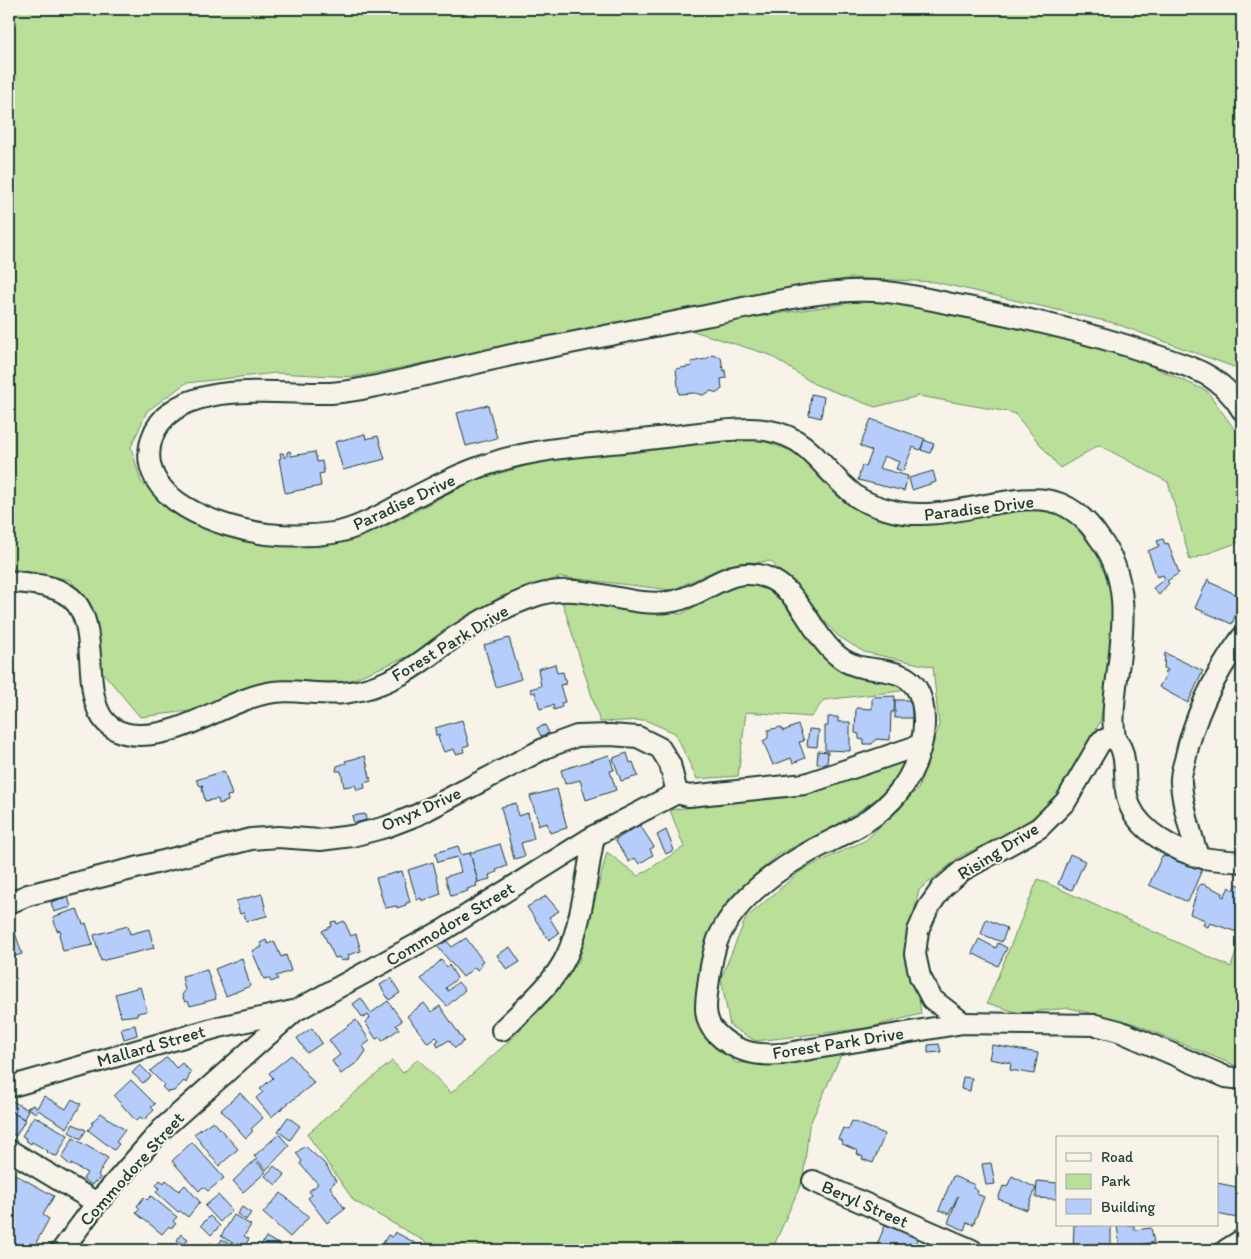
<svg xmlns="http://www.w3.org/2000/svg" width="1251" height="1259" font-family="Itim,sans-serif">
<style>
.green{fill:#badf99;stroke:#6c8e66}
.building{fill:#b6cdfc;stroke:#1f3d34}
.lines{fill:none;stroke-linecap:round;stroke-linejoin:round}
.street-casing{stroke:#1f3d34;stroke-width:24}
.street{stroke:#f7f3e8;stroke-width:20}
.labels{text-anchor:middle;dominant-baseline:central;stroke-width:4;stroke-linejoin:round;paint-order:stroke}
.street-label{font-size:18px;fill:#1f3d34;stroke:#f7f3e8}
</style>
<rect width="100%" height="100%" fill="#f7f3e8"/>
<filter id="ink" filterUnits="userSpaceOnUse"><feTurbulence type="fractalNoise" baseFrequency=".02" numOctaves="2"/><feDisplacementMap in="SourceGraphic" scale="10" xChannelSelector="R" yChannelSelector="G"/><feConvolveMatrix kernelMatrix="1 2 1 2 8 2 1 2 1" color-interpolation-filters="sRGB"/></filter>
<g filter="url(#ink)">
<g class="green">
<path d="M9,9H1242V370L1114,323L935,282L851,278L354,377L276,373L186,383L147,411L131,447L141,482L185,520L253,540L321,547L390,524L473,481L546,460L748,436L801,454L841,496L879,520L941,523L1021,507L1065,514L1110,569L1116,648L1100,722L1063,792L1017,831L962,855L919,890L907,944L917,983L921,1014L867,1028L756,1041L730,1026L721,978L746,918L802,870L866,840L918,789L939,726L933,667L864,652L838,636L771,561L728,565L672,590L561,577L500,597L414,654L348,681L295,683L206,709L140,717L100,669L96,622L71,580L9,568Z"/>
<path d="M869,300L973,313L1124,354L1207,391L1238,434L1242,448V541L1190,560L1168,482L1099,445L1060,468L1014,413L919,396L875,407L814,384L770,355L684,328Z"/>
<path d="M742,582L776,593L830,663L849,675L901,685V691L824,700L811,717L746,712L738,776L697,779L675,733L645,720L600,722L562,601L681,614Z"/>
<path d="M896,760L906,766L884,794L839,824L778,855L729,899L699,965V1027L736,1063L841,1055L809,1126L803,1179L772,1250H482L477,1247L471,1250H440L354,1201L307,1134L392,1061L403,1073L418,1059L451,1093L518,1033L579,961L607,852L638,876L684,847L670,810L805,792Z"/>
<path d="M1038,879L1231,967L1242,935V1066L1234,1065L1135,1024L1069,1008L1019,1013L987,1003Z"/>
</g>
<g class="building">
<path d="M712,355L721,357L723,370H725L726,378L721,379L722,389L717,393L711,391L703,395L695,393L679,394L676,369L692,366L691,362L706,359Z"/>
<path d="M811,394L824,397L821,418L809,415Z"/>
<path d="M488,405L497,438L466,446L457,413Z"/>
<path d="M871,419L925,439L920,450L913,447L903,471L896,469L899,462L884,456L879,468L908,476L904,491L858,480L862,465L866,467L872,451L860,446Z"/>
<path d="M365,434L366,439L378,436L385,459L343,470L335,442Z"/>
<path d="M924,440L934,444L930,453L921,450Z"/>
<path d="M290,451L291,456L315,452L317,462L322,461L324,473L319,474L321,486L285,493L279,459L281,458L280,453H283L285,458L287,457V452Z"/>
<path d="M933,471L936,482L912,490L909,478Z"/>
<path d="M1163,539L1165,544L1168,543L1179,573L1167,581L1169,583L1159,595L1153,588L1165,579L1163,575L1157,577L1148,551L1159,546L1157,541Z"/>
<path d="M1208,579L1210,580L1209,582L1242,597L1232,624L1195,608Z"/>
<path d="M509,638L521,679L496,687L484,645Z"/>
<path d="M1165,653L1203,671L1188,703L1159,687L1166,675L1164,671L1167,672L1168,670L1164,668Z"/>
<path d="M555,664L557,673L563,672L566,684L560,685L565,702L561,703L562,707L554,710L553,705L540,709L535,692L532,693L530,689L541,686L538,669Z"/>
<path d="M895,696L894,712H891L890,740L876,739L872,744H864V740L859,739V734L855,733L856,708L872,709V697Z"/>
<rect x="895" y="700" width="17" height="18"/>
<path d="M828,717H838V722H850V751L825,750V726H828Z"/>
<path d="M462,720L469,745L463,747L464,752L456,754L454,749L444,752L438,738L440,735L436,736L435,728Z"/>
<path d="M545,725L549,733L541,736L537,728Z"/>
<path d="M798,725L804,741L799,742L805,758L793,763L791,758L773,765L763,741L768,738V730L781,727L783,731Z"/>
<path d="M809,729L819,730L817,747L807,746Z"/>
<path d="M818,751L828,752L827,764H817Z"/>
<path d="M627,753L630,763L633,762L638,776L621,781L613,758Z"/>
<path d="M609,755L614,770L610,771L616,790L586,800L580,780L565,784L561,770Z"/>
<path d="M365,756L371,781L364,783L365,788L357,790L355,785L344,787L341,771H336L337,766L346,763L345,761Z"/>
<path d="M224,771L232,795L227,796L228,801L219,804L218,799L205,801L202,788L203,785L200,786L196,780Z"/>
<path d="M557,789L567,828L550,833L547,823L537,826L539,824L530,796Z"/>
<path d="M516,803L518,816L528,813L534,839L521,843L525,856L514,859L501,807Z"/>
<path d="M365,814L366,820L354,823L352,816Z"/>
<path d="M640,825L654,847L650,849L653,855L639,864L635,858L629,862L615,840Z"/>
<path d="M666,830L674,850L666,854L657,835Z"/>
<path d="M500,844L507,866L496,870L497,872L489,875L490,879L478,882L470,853Z"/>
<path d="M458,846L461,855L470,853L478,882L476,883L477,886L467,889L468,891L451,896L445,877L461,872L457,857L438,862L435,853Z"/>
<path d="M1170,849L1204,865L1188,902L1149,885L1162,856L1167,857Z"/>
<path d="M1070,854L1085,861L1072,890L1058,884Z"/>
<path d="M433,862L441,894L422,901L421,898L417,900L408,870Z"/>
<path d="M402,871L410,902L406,903V905L397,908V906L385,908L376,878Z"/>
<path d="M1203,884L1223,893L1222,896L1224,897L1229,887L1234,890L1237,884L1242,886V914L1237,932L1210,923L1208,927L1203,925L1205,920L1190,914L1199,885Z"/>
<path d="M262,894L267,916L246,921L244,913L240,914L236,901Z"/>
<path d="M546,896L559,911L549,917L559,933L549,940L527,907Z"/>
<path d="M68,897L71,907L54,912L51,902Z"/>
<path d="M77,909L83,924L86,923L93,945L63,951L59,934L61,933L60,930L57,931L53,917Z"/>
<path d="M986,919L1007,928L1002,942L981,934Z"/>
<path d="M11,920L22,954L9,958V921Z"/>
<path d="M336,921L337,924L344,921L351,936L356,934L361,951L348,955L349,959L341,961L339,957L335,958L322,931L332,926L331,922Z"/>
<path d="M128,926L130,934L149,929L154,948L101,961L94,935Z"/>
<path d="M466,938L483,961L480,963L482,966L477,970L475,967L463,977L436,945L445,939L452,947Z"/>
<path d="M979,939L996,948L998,943L1007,948L998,966L972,953Z"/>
<path d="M266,940L268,944L274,941L281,957L286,955L291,971L276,976L278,979L271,982L269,978L264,979L252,951L262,947L260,943Z"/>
<path d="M510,947L520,962L507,970L497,955Z"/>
<path d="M242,958L250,986L226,996L215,969Z"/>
<path d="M441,960L447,967L449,965L457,978L446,988L448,991L458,982L465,990L447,1006L421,979Z"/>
<path d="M207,970L216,999L190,1006L188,1001L185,1002L182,995L185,991L182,976Z"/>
<path d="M391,978L400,993L389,1000L380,985Z"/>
<path d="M140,987L147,1011L137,1013L138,1015L121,1017L115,994Z"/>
<path d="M361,998L371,1013L388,1001L402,1021L396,1025L399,1029L382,1041L380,1037L376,1039L365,1022L370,1018L368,1015L363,1018L353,1004Z"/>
<path d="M424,1003L431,1012L440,1006L464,1041L455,1048L449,1040L438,1047L436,1042L439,1040L436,1037L428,1043L407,1016Z"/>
<path d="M356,1020L370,1041L363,1046L366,1051L359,1061L341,1074L332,1061L340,1055L329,1040Z"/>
<path d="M135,1025L137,1035L124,1039L121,1028Z"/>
<path d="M312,1028L322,1043L307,1053L297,1038Z"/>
<path d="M939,1044L941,1052L928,1053V1045Z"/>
<path d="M992,1045L1038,1053L1034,1074L1010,1070L1011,1063L989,1059Z"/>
<path d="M291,1055L314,1083L271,1117L256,1098L263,1092L260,1089L273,1078L269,1073Z"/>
<path d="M167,1057L176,1068L182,1063L191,1072L186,1083L184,1081L174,1091L167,1092L162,1087L164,1085L150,1071Z"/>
<path d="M140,1065L151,1076L143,1083L132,1073Z"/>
<path d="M963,1077L972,1078L970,1091L961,1089Z"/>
<path d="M131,1080L155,1104L151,1107L154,1110L144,1120L140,1117L136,1121L114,1096Z"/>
<path d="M240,1093L263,1118L251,1129L253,1131L246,1138L221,1110Z"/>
<path d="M44,1096L66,1109L72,1099L81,1104L67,1128L38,1110L36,1113L27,1108L33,1105L37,1108Z"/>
<path d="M9,1099L28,1110L24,1119L9,1110Z"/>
<path d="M9,1110L25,1120L16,1136L9,1132Z"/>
<path d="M101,1113L125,1130L116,1142L119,1144L114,1150L88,1130L93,1124L91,1123Z"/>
<path d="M34,1116L68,1135L57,1156L52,1155L47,1152L48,1151L32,1142L31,1144L25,1140L26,1138L22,1136Z"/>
<path d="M288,1117L300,1126L290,1140L278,1131Z"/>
<path d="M213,1121L238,1149L219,1166L194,1134Z"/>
<path d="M852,1121L885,1134L873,1163L862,1159L863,1157L857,1154L858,1151L842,1144L843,1141L838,1139L843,1128L848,1130Z"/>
<path d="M73,1124L86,1130L81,1139L69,1132Z"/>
<path d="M279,1134L289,1146L266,1170L254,1156Z"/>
<path d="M73,1138L108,1158L98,1175L100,1177L97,1182L95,1181L92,1185L83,1179L87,1173L71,1164V1166L62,1158Z"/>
<path d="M192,1142L224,1178L208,1191L203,1187L199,1191L172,1161Z"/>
<path d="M305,1146L324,1163L336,1181L330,1187L345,1209L327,1223L308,1198L312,1195L309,1191L318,1184L300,1164L302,1161L296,1153Z"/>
<path d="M255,1160L266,1172L243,1192L233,1181Z"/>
<path d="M991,1163L995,1184L986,1185L982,1164Z"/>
<path d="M274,1166L285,1175L276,1185L265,1176Z"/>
<path d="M9,1171L54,1196L43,1215L49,1219L33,1248L26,1245L23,1250H9Z"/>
<path d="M953,1176L975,1185L973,1188L978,1191L977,1194L984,1197L973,1225L967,1222L964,1230L948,1223L958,1196L949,1214L939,1210Z"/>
<path d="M1012,1176L1036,1188L1027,1210L998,1199L1003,1186L1007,1187Z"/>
<path d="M160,1180L164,1183L166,1180L179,1191L185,1185L200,1202L188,1217L180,1211L178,1212L156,1192L159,1188L156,1185Z"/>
<path d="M1037,1181L1057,1183V1199L1036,1198Z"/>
<path d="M1217,1183L1242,1188L1237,1218L1217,1214Z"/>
<path d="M281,1193L309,1217L290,1237L263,1213Z"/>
<path d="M218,1195L232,1210L220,1222L205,1206Z"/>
<path d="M151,1196L177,1217L173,1221L176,1224L171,1228L169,1226L162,1234L136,1213L140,1209L137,1206L144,1197L147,1200Z"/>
<path d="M242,1207L251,1213L246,1220L237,1214Z"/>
<path d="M234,1215L251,1225L244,1236L249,1239L243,1249L221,1236Z"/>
<path d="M210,1216L220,1226L211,1235L201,1225Z"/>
<path d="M886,1223L919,1234L915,1245L909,1243L906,1250H879L880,1248L876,1247Z"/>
<path d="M1074,1225H1111V1249H1100V1244H1087L1086,1250H1073Z"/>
<path d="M1117,1225H1134V1230L1151,1228L1154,1242L1120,1249Z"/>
<path d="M395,1232L428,1250H384L387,1245L383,1243L388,1235L392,1237Z"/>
<path d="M181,1234L188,1239L184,1245L177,1240Z"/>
<path d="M266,1237L288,1250H258Z"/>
<path d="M222,1239L240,1250H223L217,1247Z"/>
<path d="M925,1239L938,1244L935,1250H920Z"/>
<path d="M210,1243L216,1247L223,1250H205Z"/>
</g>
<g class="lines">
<g class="street-casing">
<g id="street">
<path d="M1242,410C1234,396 1220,382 1205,374C1186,364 1163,358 1143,351C1080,330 1017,316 952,304C926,299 900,292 874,291C820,288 758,306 705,316C645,328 585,340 525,352C473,363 422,377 371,387C358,390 344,392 331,393C281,395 173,376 152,438C132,500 222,528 267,534C287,536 313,536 333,533C358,529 383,514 405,502C432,488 460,473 489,464C534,448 585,446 632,441C671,437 710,430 750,429C809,429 817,467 857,497C867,504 881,508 893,511C947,525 1018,486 1061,504C1077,511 1091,525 1100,539C1131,579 1123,630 1117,678C1115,694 1112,714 1114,730C1116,749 1118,736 1123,754C1127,771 1123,790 1130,806C1141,832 1177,852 1203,858C1216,860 1229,861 1242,862"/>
<path d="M9,581C27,584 48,584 64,593C116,620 59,734 140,735C184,735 221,704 263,694C290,687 316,696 344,693C362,691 381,685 398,676C419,666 438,648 458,635C482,619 510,604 538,595C584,580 629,610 674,601C707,595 729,564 766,577C803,591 811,638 842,659C868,678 911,658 922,702C929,732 917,770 898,793C875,822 843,834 811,851C775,871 735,900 718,939C713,952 711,965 709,979C707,997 701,1017 715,1032C734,1052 756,1056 782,1054L963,1023L1096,1025L1119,1031L1226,1077L1242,1079"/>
<path d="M1198,857C1191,833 1183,808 1181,783C1180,776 1183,767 1185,760C1194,716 1216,673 1242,637"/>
<path d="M9,903L28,895L251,839L278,837L320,840L352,836L386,827L417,815L547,747L577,736L610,735L638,737L660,748L670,764L677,793"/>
<path d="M963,1023L932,999L920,977L915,954L918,931L928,908L942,888L963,870L1039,828L1066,801L1101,741L1114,736"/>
<path d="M502,1030C524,1008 554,984 567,955C582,923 587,872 594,836"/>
<path d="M9,1087L219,1027L293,1011"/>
<path d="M9,1150L97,1203"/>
<path d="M813,1181L972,1250"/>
<path d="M62,1250L97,1203L162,1129L295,1011L445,929L594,836L677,793L689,796L805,784L920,745"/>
<path d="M1226,1250L1242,1240"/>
</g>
</g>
<use href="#street" class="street"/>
</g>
</g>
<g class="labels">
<g class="street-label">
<text transform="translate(404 502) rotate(-25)">Paradise Drive</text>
<text transform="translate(979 508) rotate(-7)">Paradise Drive</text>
<text transform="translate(450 643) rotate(-31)">Forest Park Drive</text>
<text transform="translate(421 809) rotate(-24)">Onyx Drive</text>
<text transform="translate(998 851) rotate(-32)">Rising Drive</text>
<text transform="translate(450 924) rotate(-31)">Commodore Street</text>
<text transform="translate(838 1043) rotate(-9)">Forest Park Drive</text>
<text transform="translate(151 1046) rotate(-16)">Mallard Street</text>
<text transform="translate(132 1169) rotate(-48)">Commodore Street</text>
<text transform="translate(865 1204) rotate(24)">Beryl Street</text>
</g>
</g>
<rect width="1251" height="1259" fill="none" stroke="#f7f3e8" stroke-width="30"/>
<rect x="15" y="15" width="1221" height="1229" fill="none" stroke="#1f3d34" stroke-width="2" filter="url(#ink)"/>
<rect x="1056" y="1136" width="162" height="90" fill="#f7f3e8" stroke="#a1aaa0"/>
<rect x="1066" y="1153" width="25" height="8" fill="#f7f3e8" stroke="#a1aaa0"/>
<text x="1101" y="1162" font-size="15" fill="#1f3d34">Road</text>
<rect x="1066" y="1174" width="25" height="15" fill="#badf99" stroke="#a1aaa0"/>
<text x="1101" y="1186" font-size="15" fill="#1f3d34">Park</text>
<rect x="1066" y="1199" width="25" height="15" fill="#b6cdfc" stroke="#a1aaa0"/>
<text x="1101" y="1212" font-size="15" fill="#1f3d34">Building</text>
</svg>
